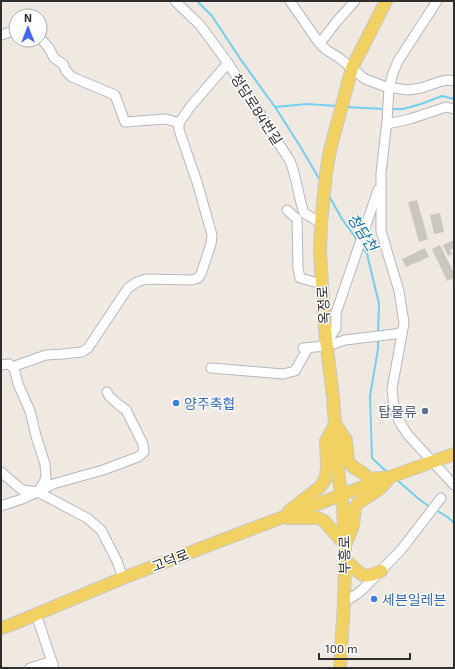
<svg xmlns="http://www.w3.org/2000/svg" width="455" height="669" font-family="'Exo 2','Noto Sans KR',sans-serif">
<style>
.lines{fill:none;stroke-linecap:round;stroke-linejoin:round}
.stream{stroke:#75cff0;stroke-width:2}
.building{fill:#cbc7bf}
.minor-casing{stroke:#b4b7c1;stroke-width:11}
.major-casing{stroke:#c9c9c9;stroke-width:14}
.minor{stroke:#fff;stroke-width:9}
.major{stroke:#f2d163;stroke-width:12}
.shop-dot{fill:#3f7fe0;stroke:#fff;stroke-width:1.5}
.service-dot{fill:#5c6f8a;stroke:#fff;stroke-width:1.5}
.labels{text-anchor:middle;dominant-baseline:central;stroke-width:3;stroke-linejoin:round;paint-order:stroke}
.street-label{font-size:14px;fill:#2e2e2e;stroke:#fff}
.shop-label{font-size:14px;fill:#366cbe;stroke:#fff;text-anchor:start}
.service-label{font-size:14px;fill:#4e5e75;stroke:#fff;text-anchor:end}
.water-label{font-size:15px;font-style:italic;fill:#0d6fa3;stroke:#fff}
</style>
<rect width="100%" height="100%" fill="#efe9e1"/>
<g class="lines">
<g class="stream">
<path d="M197,1L212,16L241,60L275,107L300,146L321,182"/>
<path d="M275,107L307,104L337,106"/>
<path d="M346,107L385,109"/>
<path d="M390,109H403L421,104L442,96L454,99"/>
<path d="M329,196L342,219L358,241"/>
<path d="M362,247L367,254L379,304L378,333"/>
<path d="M378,339V349L370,396L372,458L388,473"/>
<path d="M396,479L420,500L430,507"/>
<path d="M436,510L449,518L454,523"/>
</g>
</g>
<g class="building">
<path d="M417,200L428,239L419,242L408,202Z"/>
<path d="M440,213L444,232L434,234L430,215Z"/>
<path d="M454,240V248L450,250L452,254L448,256L443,245Z"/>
<path d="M440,245L454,273V278L447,281L432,249Z"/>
<path d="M425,248L429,257L406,267L402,259Z"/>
</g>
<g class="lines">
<g class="minor-casing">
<g id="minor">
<path d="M175,1L200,25L228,63L290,161C297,178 298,196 304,213L321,223"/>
<path d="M290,1L317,40L322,46L328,51L338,57L365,79L389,88H394L408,90L421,88L442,81L449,80L454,81"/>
<path d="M437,1L398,61L393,73L389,88L387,121L381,173V231L399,291L404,323L392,389L394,407L399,421L408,435L454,485"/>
<path d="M1,35L16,30"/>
<path d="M40,38L49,48L54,58L63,64L66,71L72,77L115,95L125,122L166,119L179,123"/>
<path d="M320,43L338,20L355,1"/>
<path d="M387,124L410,119L446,107L454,109"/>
<path d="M287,210L297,219L298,268L300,278L322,284"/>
<path d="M327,342L336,328V313L378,190"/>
<path d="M303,348L327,346L345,340L395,334L402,332"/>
<path d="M1,365L9,364L14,368L18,384L30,411L36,436L45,464L46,479L39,490"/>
<path d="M12,367L46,355L63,354L82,352L88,348L128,288L137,282L146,279L192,280L198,278L201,274L211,244L212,235L197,182L179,130V123L190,107L228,63"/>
<path d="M211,368L283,374L295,371L308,348"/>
<path d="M1,472L22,490L38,492L87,518L101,530L117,561L123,578"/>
<path d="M1,506L22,499L38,492L53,484L103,470L138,457L144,452L143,444L126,410L119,405L109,396L107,392"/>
<path d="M344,602L357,594L363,589L401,550L441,498"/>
<path d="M36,614L54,668"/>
<path d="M30,668L52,661"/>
</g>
</g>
<g class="major-casing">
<g id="major">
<path d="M289,511L320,487L326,478L327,466L326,441L335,424L346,440L348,461L353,467L363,473L369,479L390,477L454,454"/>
<path d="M288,518H318L324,521L345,545L353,526L355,508L358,503L378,490L387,481"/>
<path d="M345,560C362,573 359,581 381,571"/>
<path d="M1,628L13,624L123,578L341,495L390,477"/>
<path d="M340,668L344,602L345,562V545L343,508L339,479L333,397L325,331L320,252L321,223L326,174L330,150L352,68L386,1"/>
</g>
</g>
<use href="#minor" class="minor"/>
<use href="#major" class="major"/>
</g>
<g class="shop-dot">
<circle cx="176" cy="403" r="4"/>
<circle cx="374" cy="599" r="4"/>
</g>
<circle class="service-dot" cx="425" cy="411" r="4"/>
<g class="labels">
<g class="street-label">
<text transform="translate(257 109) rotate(57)">청담로84번길</text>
<text transform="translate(323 305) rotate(-94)">옥정로</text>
<text transform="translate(344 555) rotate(-91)">부흥로</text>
<text transform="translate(170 560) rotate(-21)">고덕로</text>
</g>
<g class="shop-label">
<text x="184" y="403">양주축협</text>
<text x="382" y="599">세븐일레븐</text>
</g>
<g class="service-label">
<text x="417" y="411">탑물류</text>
</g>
<g class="water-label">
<text transform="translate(363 232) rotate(57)">청담천</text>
</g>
</g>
<rect width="455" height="669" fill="none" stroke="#2e2e2e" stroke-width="4"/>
<g transform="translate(28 28)"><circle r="19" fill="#ffffff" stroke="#ababab"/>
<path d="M0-3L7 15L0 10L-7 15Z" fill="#4264fb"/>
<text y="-6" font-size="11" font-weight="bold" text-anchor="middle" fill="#2e2e2e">N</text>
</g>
<path d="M319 653v6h91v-6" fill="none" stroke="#2e2e2e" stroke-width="2"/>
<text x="325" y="653" font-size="12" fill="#2e2e2e" stroke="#ffffff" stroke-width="3" paint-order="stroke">100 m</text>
</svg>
